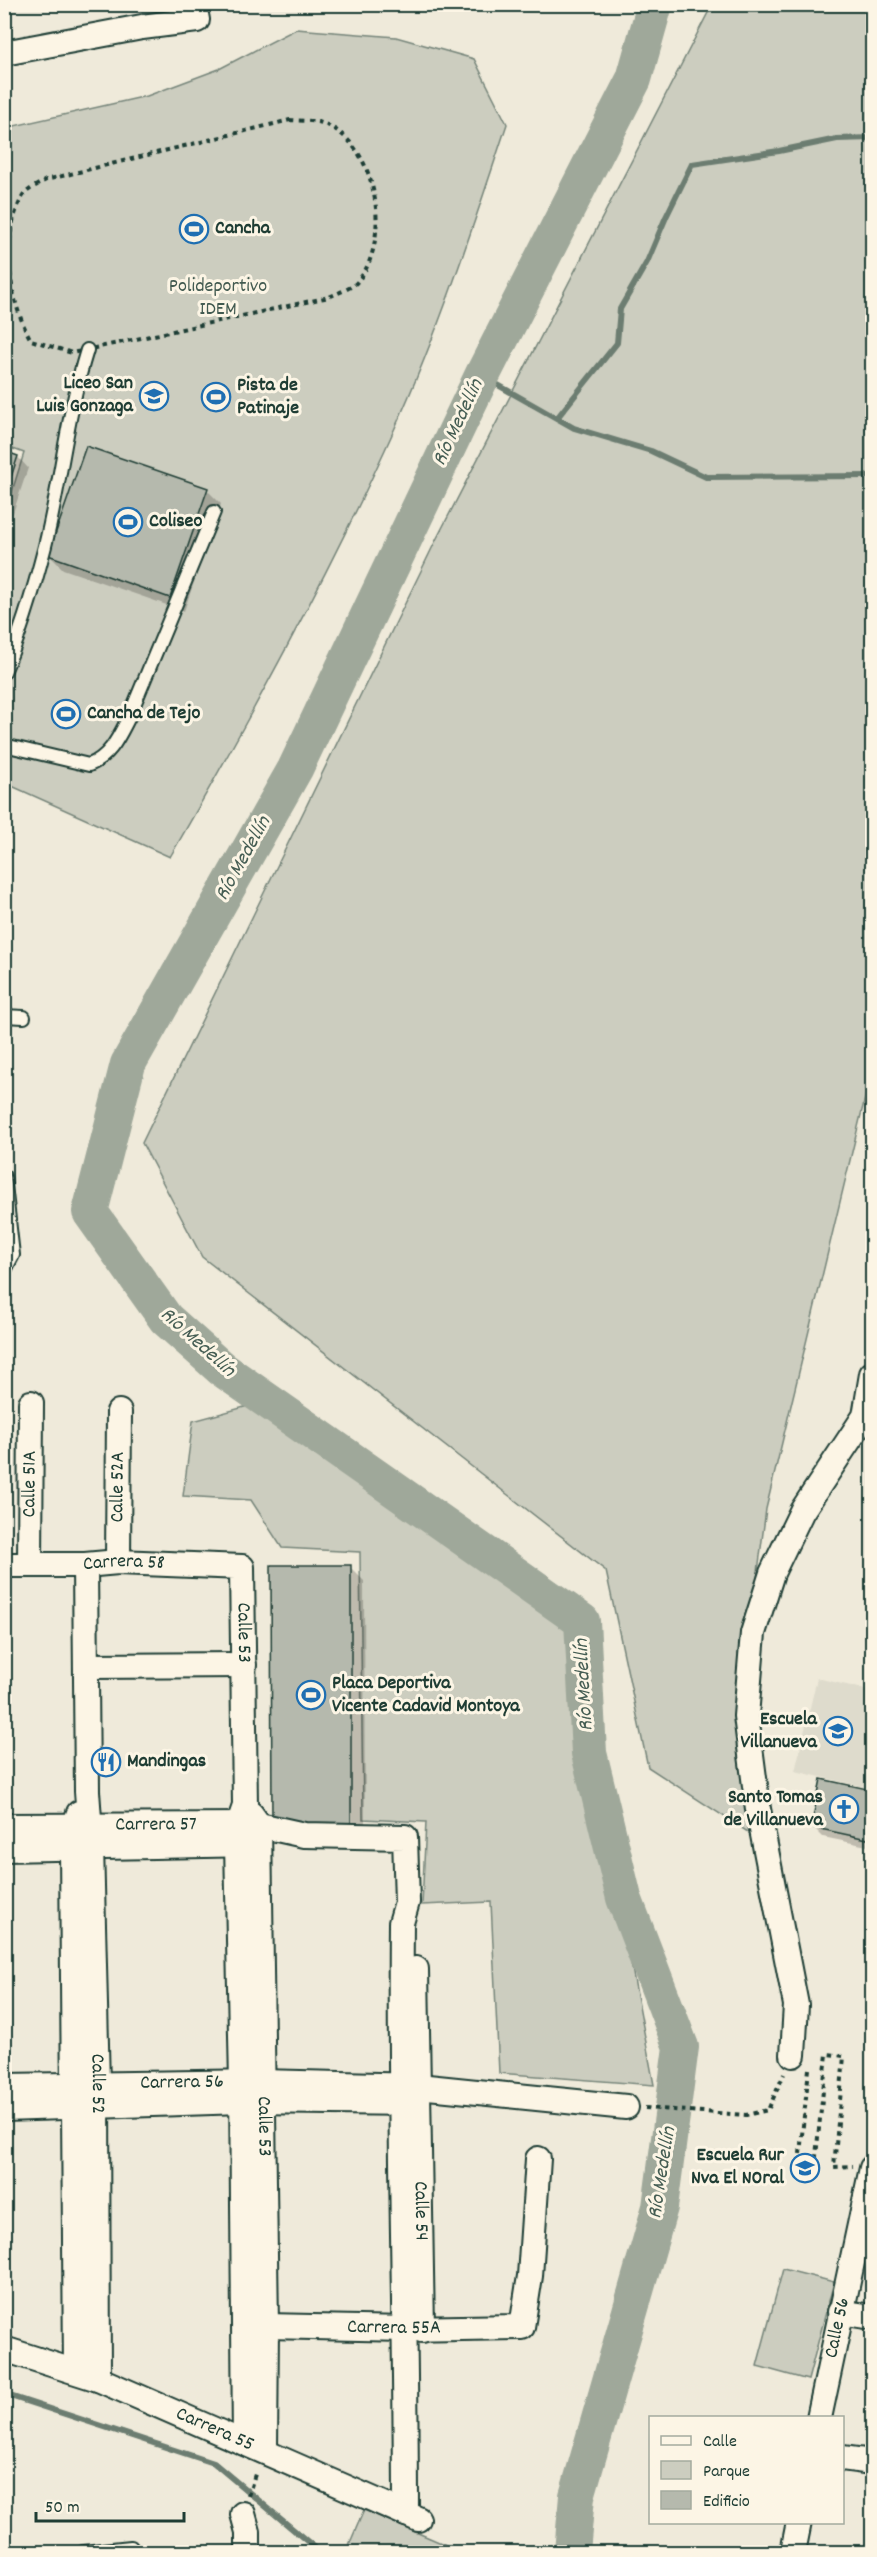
<svg xmlns="http://www.w3.org/2000/svg" width="877" height="2557" font-family="Dekko,sans-serif">
<style>
.built{fill:#dedbcc}
.green{fill:#cccdbf;stroke:#76857a;stroke-width:1.5}
.shadow{fill:#0003}
.lines{fill:none;stroke-linecap:round;stroke-linejoin:round}
.stream{stroke:#6c7d71;stroke-width:6}
.river{stroke:#9fa89a;stroke-width:36}
.building{fill:#b5b9ad;stroke:#1f3d34;stroke-width:1.5}
.service-casing{stroke:#1f3d34;stroke-width:16}
.minor-casing{stroke:#1f3d34;stroke-width:28}
.path{stroke:#1f3d34;stroke-width:4;stroke-dasharray:4.5 4.5;stroke-linecap:butt}
.service{stroke:#fcf5e5;stroke-width:12}
.minor{stroke:#fcf5e5;stroke-width:24}
.labels{text-anchor:middle;dominant-baseline:central;stroke-width:6;stroke-linejoin:round;paint-order:stroke}
.poi-label{font-size:20px;font-weight:bold;fill:#1f3d34;stroke:#fcf5e5;text-anchor:start}
.park-label{font-size:20px;fill:#425a50;stroke:#fcf5e5}
.street-label{font-size:20px;fill:#1f3d34;stroke:#fcf5e5}
.water-label{font-size:21px;font-style:italic;fill:#455d53;stroke:#fcf5e5}
</style>
<rect width="100%" height="100%" fill="#efeada"/>
<filter id="ink" filterUnits="userSpaceOnUse"><feTurbulence type="fractalNoise" baseFrequency=".0167" numOctaves="2"/><feDisplacementMap in="SourceGraphic" scale="12" xChannelSelector="R" yChannelSelector="G"/><feConvolveMatrix kernelMatrix="1 2 1 2 8 2 1 2 1" color-interpolation-filters="sRGB"/></filter>
<g filter="url(#ink)">
<path class="built" d="M817,1678L872,1691V1789L795,1771Z"/>
<g class="green">
<path d="M712,5H872V1069L766,1509L740,1712L760,1840L648,1767L606,1571L202,1257L142,1143L437,538Z"/>
<path d="M296,29L396,37L474,59L507,124C473,227 439,331 394,430C328,576 250,718 170,857L5,783V514L24,453L5,446V128L147,96L219,69Z"/>
<path d="M248,1406L566,1618L654,2085L499,2073L491,1902L422,1905L426,1822L363,1819L360,1552L282,1548L251,1500L183,1496L193,1421Z"/>
<path d="M783,2269L834,2282L808,2380L757,2366Z"/>
<path d="M364,2510L453,2548L451,2552H346Z"/>
</g>
<g class="shadow">
<path d="M4,453L18,457L28,468L4,540Z"/>
<path d="M207,490L221,504L184,611L63,569L49,555Z"/>
<path d="M350,1567L364,1581L365,1839H287Z"/>
<path d="M822,1781L872,1792V1847L823,1837L812,1826Z"/>
</g>
<g class="lines">
<g class="stream">
<path d="M482,376L574,428L651,451L706,477L872,476"/>
<path d="M557,418L617,343L620,309L647,262L666,217L692,164L779,151L837,139L872,138"/>
<path d="M4,2394L214,2463L320,2552"/>
</g>
<path class="river" d="M572,2552L577,2496L660,2207L681,2047L624,1898L589,1753L582,1621L222,1369L166,1319L90,1212L128,1064L295,769L482,376L634,79L655,4"/>
</g>
<g class="building">
<path d="M86,446L208,488L170,598L48,555Z"/>
<path d="M4,451L18,456L4,498Z"/>
<path d="M271,1565H351V1825L272,1826Z"/>
<path d="M821,1779L872,1790V1840L811,1827Z"/>
</g>
<g class="lines">
<g class="service-casing">
<g id="service">
<path d="M4,672C22,631 34,589 45,546C61,481 67,414 87,350"/>
<path d="M4,745L89,765C111,756 119,736 129,717L214,512"/>
<path d="M4,1016L24,1017"/>
<path d="M4,1176L13,1255L4,1272"/>
<path d="M83,2552L131,2547"/>
</g>
</g>
<g class="minor-casing">
<g id="minor">
<path d="M4,53L142,27L197,20L194,4"/>
<path id="s1" d="M118,1562L119,1412"/>
<path id="s2" d="M4,1565H85L118,1562L242,1567L245,1806L238,1826L237,1844L242,2083L245,2443"/>
<path id="s3" d="M30,1565L31,1403"/>
<path id="s4" d="M85,1565L87,1791L91,1846L97,2084L98,2379"/>
<path d="M87,1666L244,1665"/>
<path id="s5" d="M251,1814L259,1825L266,2326L265,2451"/>
<path id="s6" d="M4,1826L259,1825L304,1835L405,1837L407,1902L401,1923C399,2120 406,2317 406,2514"/>
<path d="M4,1849L254,1844"/>
<path id="s7" d="M416,1969L422,2330"/>
<path d="M793,2055L796,2005L758,1809L746,1716L753,1633L772,1573L802,1511L865,1416L872,1374"/>
<path id="s8" d="M4,2086L261,2082L418,2086L626,2107"/>
<path d="M4,2109L242,2101L416,2103"/>
<path d="M840,2312L872,2317"/>
<path id="s9" d="M266,2326L406,2329L522,2327L530,2276L538,2159"/>
<path id="s10" d="M4,2349L98,2379L418,2519"/>
<path d="M76,2371L72,1847L74,1826L79,1813"/>
<path id="s11" d="M819,2418L872,2168"/>
<path d="M842,2458L872,2462"/>
<path d="M243,2514L248,2532V2552"/>
<path d="M793,2552L799,2522"/>
</g>
</g>
<g class="path">
<path d="M290,120C300,121 313,120 322,123C378,142 393,241 357,282C351,289 337,293 329,297L72,353L31,340C8,300 0,236 23,196C28,189 39,184 46,180Z"/>
<path d="M809,2069L799,2163L815,2165L827,2054L844,2056L834,2167L853,2166"/>
<path d="M645,2108L746,2115L768,2110L784,2074"/>
<path d="M248,2496L256,2471"/>
</g>
<use href="#service" class="service"/>
<use href="#minor" class="minor"/>
</g>
</g>
<defs>
<g id="stadium-ring" transform="scale(1.5)"><circle r="9.5" fill="#fcf5e5" stroke="#1f6fb2" stroke-width="1.5"/><path d="M0-5a6.5 5 0 1 0 0 10a6.5 5 0 1 0 0-10ZM-3.5-1.8h7v3.6h-7Z" fill="#1f6fb2"/></g>
<g id="school-ring" transform="scale(1.5)"><circle r="9.5" fill="#fcf5e5" stroke="#1f6fb2" stroke-width="1.5"/><path d="M0-5L7-2L0 1L-7-2ZM-4 1L0 2.5L4 1V4Q0 6-4 4Z" fill="#1f6fb2"/></g>
<g id="restaurant-ring" transform="scale(1.5)"><circle r="9.5" fill="#fcf5e5" stroke="#1f6fb2" stroke-width="1.5"/><path d="M-5-6h1v4h1v-4h1v4h1v-4h1v5L-1.5 .5V6h-2V.5L-5-1ZM5-6V6H3V1.5H1.5Q1.5-4 5-6Z" fill="#1f6fb2"/></g>
<g id="church-ring" transform="scale(1.5)"><circle r="9.5" fill="#fcf5e5" stroke="#1f6fb2" stroke-width="1.5"/><path d="M-1.2-6h2.4v3.5h3.3v2.4h-3.3V6h-2.4V-.1h-3.3v-2.4h3.3Z" fill="#1f6fb2"/></g>
</defs>
<g fill-rule="evenodd">
<use href="#stadium-ring" x="194" y="229"/>
<use href="#school-ring" x="154" y="396"/>
<use href="#stadium-ring" x="216" y="397"/>
<use href="#stadium-ring" x="128" y="522"/>
<use href="#stadium-ring" x="66" y="714"/>
<use href="#stadium-ring" x="311" y="1695"/>
<use href="#school-ring" x="838" y="1731"/>
<use href="#restaurant-ring" x="106" y="1762"/>
<use href="#church-ring" x="844" y="1809"/>
<use href="#school-ring" x="805" y="2168"/>
</g>
<g class="labels">
<g class="poi-label">
<text x="215" y="229">Cancha</text>
<text x="133" y="384" text-anchor="end">Liceo San<tspan x="133" dy="23">Luis Gonzaga</tspan></text>
<text x="237" y="386">Pista de<tspan x="237" dy="23">Patinaje</tspan></text>
<text x="149" y="522">Coliseo</text>
<text x="87" y="714">Cancha de Tejo</text>
<text x="332" y="1684">Placa Deportiva<tspan x="332" dy="23">Vicente Cadavid Montoya</tspan></text>
<text x="817" y="1720" text-anchor="end">Escuela<tspan x="817" dy="23">Villanueva</tspan></text>
<text x="127" y="1762">Mandingas</text>
<text x="823" y="1798" text-anchor="end">Santo Tomas<tspan x="823" dy="23">de Villanueva</tspan></text>
<text x="784" y="2156" text-anchor="end">Escuela Rur<tspan x="784" dy="23">Nva El N0ral</tspan></text>
</g>
<g class="park-label">
<text x="218" y="287">Polideportivo<tspan x="218" dy="23">IDEM</tspan></text>
</g>
<g class="street-label">
<text stroke="none"><textPath href="#s3" startOffset="81">Calle 51A</textPath></text>
<text stroke="none"><textPath href="#s1" startOffset="75">Calle 52A</textPath></text>
<text stroke="none"><textPath href="#s2" startOffset="120">Carrera 58</textPath></text>
<text stroke="none"><textPath href="#s2" startOffset="304">Calle 53</textPath></text>
<text stroke="none"><textPath href="#s6" startOffset="152">Carrera 57</textPath></text>
<text stroke="none"><textPath href="#s8" startOffset="178">Carrera 56</textPath></text>
<text stroke="none"><textPath href="#s4" startOffset="519">Calle 52</textPath></text>
<text stroke="none"><textPath href="#s5" startOffset="315">Calle 53</textPath></text>
<text stroke="none"><textPath href="#s7" startOffset="242">Calle 54</textPath></text>
<text stroke="none"><textPath href="#s9" startOffset="128">Carrera 55A</textPath></text>
<text stroke="none"><textPath href="#s11" startOffset="92">Calle 56</textPath></text>
<text stroke="none"><textPath href="#s10" startOffset="226">Carrera 55</textPath></text>
</g>
<g class="water-label">
<text transform="translate(459 423) rotate(-65)">Río Medellín</text>
<text transform="translate(244 859) rotate(-61)">Río Medellín</text>
<text transform="translate(197 1343) rotate(42)">Río Medellín</text>
<text transform="translate(585 1685) rotate(-93)">Río Medellín</text>
<text transform="translate(663 2173) rotate(-81)">Río Medellín</text>
</g>
</g>
<rect width="877" height="2557" fill="none" stroke="#fcf5e5" stroke-width="24"/>
<rect x="12" y="12" width="853" height="2533" fill="none" stroke="#1f3d34" stroke-width="2" filter="url(#ink)"/>
<rect x="649" y="2416" width="195" height="108" fill="#fcf5e5" stroke="#a4ab9e" stroke-width="1.5"/>
<rect x="661" y="2436" width="30" height="9" fill="#fcf5e5" stroke="#a4ab9e" stroke-width="1.5"/>
<text x="703" y="2446" font-size="18" fill="#1f3d34">Calle</text>
<rect x="661" y="2461" width="30" height="18" fill="#cccdbf" stroke="#a4ab9e" stroke-width="1.5"/>
<text x="703" y="2476" font-size="18" fill="#1f3d34">Parque</text>
<rect x="661" y="2491" width="30" height="18" fill="#b5b9ad" stroke="#a4ab9e" stroke-width="1.5"/>
<text x="703" y="2506" font-size="18" fill="#1f3d34">Edificio</text>
<path d="M36 2512v9h148v-9" fill="none" stroke="#1f3d34" stroke-width="3"/>
<text x="45" y="2512" font-size="18" fill="#1f3d34" stroke="#fcf5e5" stroke-width="4.5" paint-order="stroke">50 m</text>
</svg>
